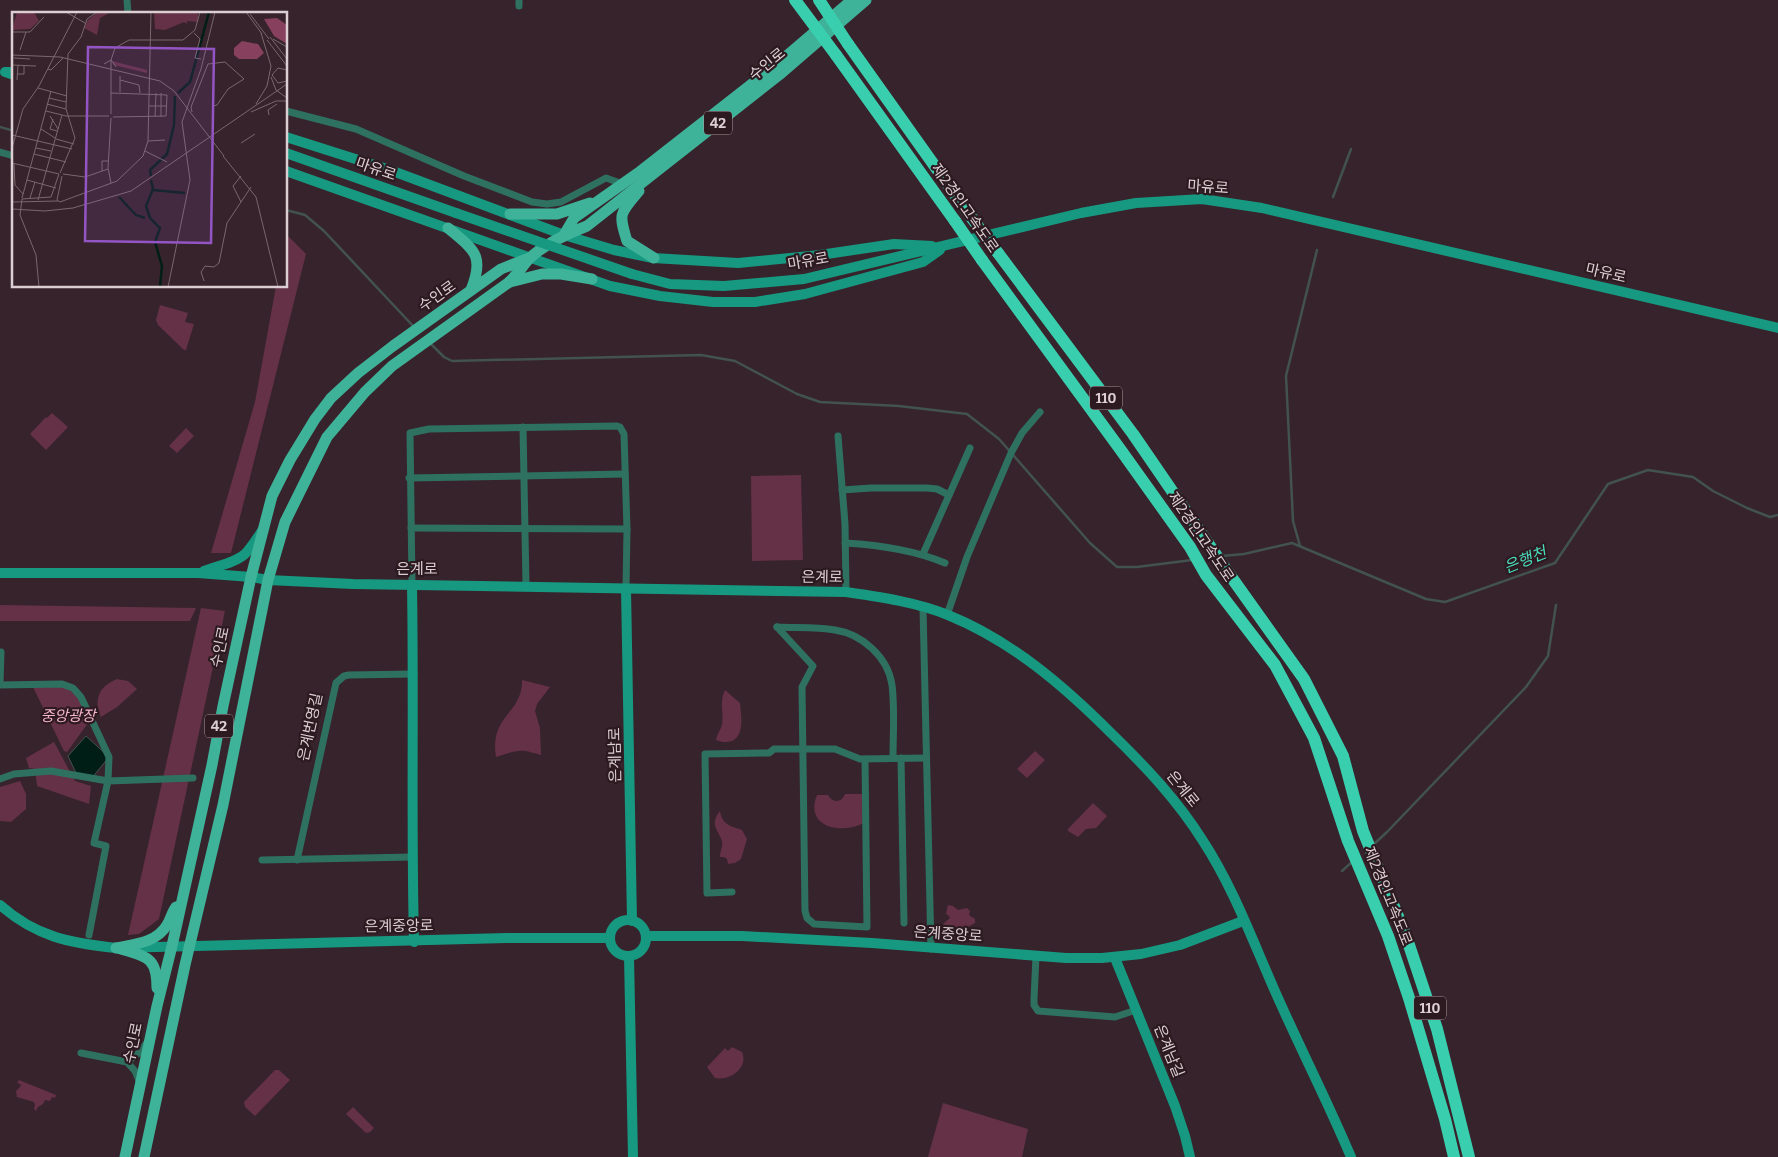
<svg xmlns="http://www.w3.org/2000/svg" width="1778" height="1157" font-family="Bitter,'Noto Sans KR',serif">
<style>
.green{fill:#643146}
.water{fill:#001d16;stroke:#42524f}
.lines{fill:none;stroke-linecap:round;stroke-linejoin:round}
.stream{stroke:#42524f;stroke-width:2.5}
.street{stroke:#2e7161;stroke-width:7}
.secondary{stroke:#169980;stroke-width:10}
.primary{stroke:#3eb399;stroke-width:11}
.highway{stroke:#39ceae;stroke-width:12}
.secondary-bridge{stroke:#169980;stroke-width:10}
.highway-bridge{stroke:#39ceae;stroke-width:12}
.labels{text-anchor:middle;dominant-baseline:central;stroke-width:4.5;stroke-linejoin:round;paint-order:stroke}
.shield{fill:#2d1a21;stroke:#a8999e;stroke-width:1}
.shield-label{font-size:14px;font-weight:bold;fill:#dccfd3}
.street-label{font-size:15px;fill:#dccfd3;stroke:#2d1a21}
.park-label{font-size:15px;font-style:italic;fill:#f6b5cc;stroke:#2d1a21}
.water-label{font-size:16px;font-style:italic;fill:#48ddbc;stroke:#2d1a21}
.inset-river{fill:none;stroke:#001d16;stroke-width:2.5}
.inset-road{fill:none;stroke:#79686e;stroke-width:1}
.view{fill:#9355c4;fill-opacity:0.15;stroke:#9355c4;stroke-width:2.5}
.inset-edge{fill:none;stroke:#dccfd3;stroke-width:2.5}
</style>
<rect width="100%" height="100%" fill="#37232b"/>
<g class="green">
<path d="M286,234L306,254L231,553H211L255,402L276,286H286Z"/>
<path d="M160,305L188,313L185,322L194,324L186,350H184L158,325L156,320Z"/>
<path d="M52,413L68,427L46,450L30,434L46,417L47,418Z"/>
<path d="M186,428L194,436L177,453L169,446Z"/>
<path d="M801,475L803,560L752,561L751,476Z"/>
<path d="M0,605L196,608L190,621H0Z"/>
<path d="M201,608L225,611L159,919L139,934L128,935Z"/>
<path d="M117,679L128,681L137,689L117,707L101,717C93,700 99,686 117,679Z"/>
<path d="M522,680L550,687L537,704L535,711L540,728L541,755C519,748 518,750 496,757C489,715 523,714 522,680Z"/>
<path d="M32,685L73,688L91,719L67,752L64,751Z"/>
<path d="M725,690L740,703C741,715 745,735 732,741C726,743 721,742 716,740C717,734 721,730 722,724C724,712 719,702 725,690Z"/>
<path d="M54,742L75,781L91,786L89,804L37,786L35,769L29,768L26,758Z"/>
<path d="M1035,751L1045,760L1027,778L1017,769Z"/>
<path d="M20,781L26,794V809L11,822L0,821V787Z"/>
<path d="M845,794H863L864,823C841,835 804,827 817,795H828C832,803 842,803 845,794Z"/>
<path d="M1093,803L1107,816L1096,828L1086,829L1078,837L1068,831V829Z"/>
<path d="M720,811C722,825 731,826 742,830L747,839L741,859L735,863L728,864L727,859L724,857H720C720,851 723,847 722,841C718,829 709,825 720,811Z"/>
<path d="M948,905L953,906L958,910L967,908L970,911L969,915L975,919V923L966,928L967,931L954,933L953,930L947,929L943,924L950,918L948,915L946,914Z"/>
<path d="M732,1047L742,1052C749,1068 730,1081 715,1078L707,1067L725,1048L728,1051Z"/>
<path d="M275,1070H279L290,1080L255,1116L245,1107L244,1102Z"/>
<path d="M19,1080L56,1095L55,1098L52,1097L50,1101L45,1100L43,1104L38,1107L36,1111L34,1109L35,1105L34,1102L17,1097L16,1091L21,1086L20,1084L17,1083Z"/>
<path d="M943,1103L1028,1129L1022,1157H928Z"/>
<path d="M353,1107L374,1128L370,1132L366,1133L346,1114Z"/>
</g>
<path class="water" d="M86,736L109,757L91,779L76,773L68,756Z"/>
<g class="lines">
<g class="stream">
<path d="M0,127L14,131"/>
<path d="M1333,197L1351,149"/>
<path d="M286,210L305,215L324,231L414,327"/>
<path d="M430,343L444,357L452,361L701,355L735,361L797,394L820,402L899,406L967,414L999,439L1090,543L1117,567H1137L1192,560"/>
<path d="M1300,546L1293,521L1286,376L1317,250"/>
<path d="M1222,556L1244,554L1292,543L1426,599L1445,602L1555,563L1608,484L1648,470L1693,477L1713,491L1747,508L1770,517L1778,515"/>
<path d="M1374,844L1387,832L1526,687L1548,656L1556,605"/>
<path d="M1342,871L1352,862"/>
</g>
<g class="street">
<path d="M127,0L128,14"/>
<path d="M519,0V6"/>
<path d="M286,111L356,129L464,176L532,202L547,204L561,202L606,178L623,184"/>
<path d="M0,152L14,156"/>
<path d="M523,427L526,585"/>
<path d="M838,436L845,524L846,592"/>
<path d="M409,478L625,474"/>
<path d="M842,490L871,488H927L937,489L949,495"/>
<path d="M411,528L627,529"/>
<path d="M845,543C880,545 914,550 945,563"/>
<path d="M923,554L970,448"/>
<path d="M412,585L410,433L429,429L617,426L620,427L624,434L627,529L626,589"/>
<path d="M923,608L931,949"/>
<path d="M947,615L967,557L1011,453L1022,433L1040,412"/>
<path d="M777,627L813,666L802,687L805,911L807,918L814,924L867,927L865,759"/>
<path d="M777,627C796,628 816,627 835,630C862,634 888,657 892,685C895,709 893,735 893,758"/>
<path d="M0,683L1,652"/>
<path d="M0,685L62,684L73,688L81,697L109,757L108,781L94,843L106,846L89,935"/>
<path d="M901,758L904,923"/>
<path d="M0,779L14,774L51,771L108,781L193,778"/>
<path d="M262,860L412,857"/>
<path d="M297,860L336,683L344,676L349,675L414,674"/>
<path d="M732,892L707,893L705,754L769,753L774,749H835L860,759L926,758"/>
<path d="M1036,956L1034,999V1005L1038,1011L1115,1017L1136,1010"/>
<path d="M81,1053L127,1062L135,1071L140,1083"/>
<path d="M127,1062L139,1053L148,1041"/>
</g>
<g class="secondary">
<path d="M14,72H5L14,75"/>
<path d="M286,137L390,170L564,235L614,250L653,258L738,263L820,255L894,244L932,246"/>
<path d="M286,153L456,213"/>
<path d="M286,171L610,286L660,296L713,302H755L805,294L923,262L940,250"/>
<path d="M632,274L670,284L724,286L804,279L1081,213L1136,203L1202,199L1262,208L1778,328"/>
<path d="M204,571C217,566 235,563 245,554C252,547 257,538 262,531"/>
<path d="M0,573H198L251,577L268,580L353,584L846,592C880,597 916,602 948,615C1012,641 1064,686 1112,734C1146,767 1178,801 1203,841C1233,887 1252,939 1274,989C1299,1046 1327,1100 1351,1157"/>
<path d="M412,585C414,704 411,823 414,942"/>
<path d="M626,589L632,921"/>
<path d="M0,905C36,937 70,943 116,948L507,938H610"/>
<circle cx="628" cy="938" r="18"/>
<path d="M646,936H742L872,943L1066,958H1102L1141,954L1180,945L1243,921"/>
<path d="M629,956L633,1157"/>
<path d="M1115,958L1175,1106L1185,1136L1190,1157"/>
</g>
<g class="primary">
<path d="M639,191C620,213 618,213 627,241L654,258"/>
<path d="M510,214H557L590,203"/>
<path d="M448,228C474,250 485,255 471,290"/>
<path d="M564,235L574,218L638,173L775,66L852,0"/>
<path d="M510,282L542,274H561L592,279"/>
<path d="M116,948C135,944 156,943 167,925C171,919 172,912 176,907"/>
<path d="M118,948C145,957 157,955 157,988"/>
<path d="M125,1157L157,1006L172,946L212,765L223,706L251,577L272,496L290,460L315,419L331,398L358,373L393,346L501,269L529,258"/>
<path d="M144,1157L185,965L223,805L268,580L285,522L327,437L365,392L392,366L508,283C516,276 522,267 529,259C543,245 569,233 587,226L779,75L866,0"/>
</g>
<g class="highway">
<path d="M848,44L971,217"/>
<path d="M836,55L955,221"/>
<path d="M998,253L1133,434L1227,571L1304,679L1343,756L1363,831L1406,936L1437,1029L1469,1157"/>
<path d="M982,260L1120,449L1190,547L1206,575L1275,665L1314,738L1348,841L1388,936L1409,998L1445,1119L1454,1157"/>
</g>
<path class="secondary-bridge" d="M456,213L632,274"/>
<g class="highway-bridge">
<path d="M795,0L836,55"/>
<path d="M819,0L848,44"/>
<path d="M971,217L998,253"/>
<path d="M955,221L982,260"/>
</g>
</g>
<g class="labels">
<g class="shield">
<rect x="704" y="111.5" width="28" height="23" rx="4"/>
<rect x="1090" y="386.5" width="32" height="23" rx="4"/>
<rect x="205" y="714.5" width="28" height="23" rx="4"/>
<rect x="1414" y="996.5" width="32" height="23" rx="4"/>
</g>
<g class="shield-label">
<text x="718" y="123">42</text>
<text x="1106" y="398">110</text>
<text x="219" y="726">42</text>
<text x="1430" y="1008">110</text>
</g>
<g class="street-label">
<text transform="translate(767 64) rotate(-39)">수인로</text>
<text transform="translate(376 169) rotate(19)">마유로</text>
<text transform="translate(1208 187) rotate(4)">마유로</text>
<text transform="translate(965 208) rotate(55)">제2경인고속도로</text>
<text transform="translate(808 261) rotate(-10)">마유로</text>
<text transform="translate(1606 273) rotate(13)">마유로</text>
<text transform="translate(437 296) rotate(-35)">수인로</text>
<text transform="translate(1201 537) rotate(56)">제2경인고속도로</text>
<text x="417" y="569">은계로</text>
<text transform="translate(822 577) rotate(1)">은계로</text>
<text transform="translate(220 647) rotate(-78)">수인로</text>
<text transform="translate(310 727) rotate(-78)">은계번영길</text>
<text transform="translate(615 755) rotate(-91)">은계남로</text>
<text transform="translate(1183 789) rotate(51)">은계로</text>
<text transform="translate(1388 896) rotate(68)">제2경인고속도로</text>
<text transform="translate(399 926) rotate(-1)">은계중앙로</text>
<text transform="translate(948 934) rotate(4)">은계중앙로</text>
<text transform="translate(133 1043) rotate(-78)">수인로</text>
<text transform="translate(1169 1051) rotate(68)">은계남길</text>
</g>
<g class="park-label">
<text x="68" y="716">중앙광장</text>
</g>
<g class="water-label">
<text transform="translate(1525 560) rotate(-22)">은행천</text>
</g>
</g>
<g transform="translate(12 12)">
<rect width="275" height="275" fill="#37232b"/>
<path d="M5,0H22L27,9L18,17L0,18ZM86,0L97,1L88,6L85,23L72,16L76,8ZM142,0H186V10L175,9V12L172,10L153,18L143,17ZM135,30V61L102,53L100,49L135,58Z" fill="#643146"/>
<path d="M265,6L275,13V32L262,24L252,7ZM230,29L246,32L252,41L245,47H227L222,43V36Z" fill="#87405d"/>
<path class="inset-river" d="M166,81L178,70L197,0M139,164L138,158L155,142L162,113L163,84M139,168L141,177L134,194L138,206L148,216L143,230L150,254L148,275M141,178L173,181M107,185L124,203L133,206"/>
<path class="inset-road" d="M54,0L73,11M234,0L250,22M238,2L257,27M0,20H18L32,5M182,21L188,27L183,46L189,47M258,25L275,47M261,27L275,35M255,28L275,54M8,38L14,20M0,43L48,45L148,69L162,79L212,144M2,46L18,47M92,52L99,48L104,55M0,53L24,54M36,57L39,58L51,46M275,58L266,56L260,63L266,71L275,69M5,62H12V53M108,64V80M259,65L264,78L275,86M5,68L6,53M108,68L127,73L128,81M26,76L55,84M99,81L155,83L154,104L101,105M149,81V105M37,86L54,90M35,92L54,97M244,92L255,74L259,54L249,21M137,94H155M34,99L54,104H97M180,100L179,95L196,52L213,50L232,67L216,77L205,93L201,94M239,100L264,89H275M99,102V48L103,36L117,28H171L183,18L188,0M257,103L256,98L265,92M38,104L46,117M143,105L144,81M99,106L96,156L99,171M41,107L38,117L45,119M29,117L43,126M0,123L60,137M44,127L62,132M136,129L153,128M229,131L243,122M0,136L11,97L27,74L65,0M24,136L39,139M133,139L155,150M22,142L54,150M211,144L244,185L266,275M0,151L47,162M2,152L3,173L11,182M90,159V149H96M48,161L63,126L54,97L56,42L69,25L75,7L85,0M51,162L73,165L96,157M50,164L45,188L48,190L105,169L131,144L136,129L139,0M229,164L221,174L229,190M15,168L44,176M10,186L39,79M18,186L23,170M26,188L50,103M0,190L46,189M0,197L33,199L61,196L119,179L275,72M192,269L189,260L193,254L202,255L207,251L215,211L239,175M27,275L24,243L8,203L10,187L39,185L47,162M156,275L178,168L170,110L189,57L203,0"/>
<path class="view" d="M76,35L202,37L199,231L73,229Z"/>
<rect width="275" height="275" class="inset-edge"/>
</g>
</svg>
